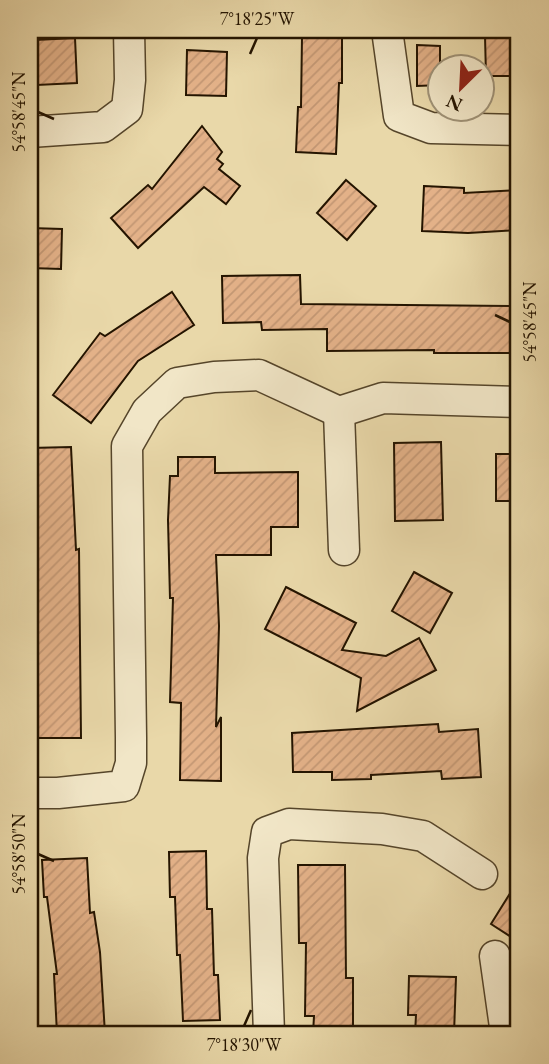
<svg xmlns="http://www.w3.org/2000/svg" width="549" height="1064" font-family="'EB Garamond',serif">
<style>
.building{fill:url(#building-hatch);stroke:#241400;stroke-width:2}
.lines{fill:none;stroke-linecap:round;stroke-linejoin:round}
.street-casing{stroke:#55452a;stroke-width:33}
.street{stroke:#f1e6c7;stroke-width:30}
.ticks{fill:none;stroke:#241400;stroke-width:2.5}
.neatline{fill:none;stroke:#241400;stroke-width:2.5}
.ticks-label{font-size:18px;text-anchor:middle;fill:#241400}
</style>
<defs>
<pattern id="building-hatch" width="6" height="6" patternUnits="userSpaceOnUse" patternTransform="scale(1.75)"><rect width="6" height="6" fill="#e3b188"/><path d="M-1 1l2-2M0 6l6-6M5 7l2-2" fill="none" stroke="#c39774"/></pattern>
</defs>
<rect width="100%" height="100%" fill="#e9d8a9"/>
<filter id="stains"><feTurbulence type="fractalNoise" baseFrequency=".00286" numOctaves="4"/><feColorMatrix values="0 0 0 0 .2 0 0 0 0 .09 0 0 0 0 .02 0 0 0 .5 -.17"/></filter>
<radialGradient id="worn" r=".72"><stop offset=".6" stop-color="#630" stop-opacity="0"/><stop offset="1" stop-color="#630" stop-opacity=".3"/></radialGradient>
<g class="building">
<path d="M485,36H519V76H486Z"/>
<path d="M302,37L342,38V83H339L336,154L296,152L298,107H301Z"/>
<path d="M75,38L77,83L37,85L35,40Z"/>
<path d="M417,45L440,46V85L417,86Z"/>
<path d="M187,50L227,52L226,96L186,95Z"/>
<path d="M202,126L222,152L217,159L223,164L219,169L240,186L226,204L204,187L138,248L111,218L148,185L152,189Z"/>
<path d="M346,180L376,206L347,240L317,213Z"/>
<path d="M424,186L464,188V193L519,190V230L468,233L422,231Z"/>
<path d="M30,228L62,229L61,269L30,268Z"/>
<path d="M300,275L301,304L512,306V353H434V350L327,351V329L262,330L261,322L223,323L222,276Z"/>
<path d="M172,292L194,325L138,361L91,423L53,395L100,333L105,336Z"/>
<path d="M441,442L443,520L395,521L394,443Z"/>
<path d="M71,447L76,550L79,549L81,738H34V628L30,526V448Z"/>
<rect x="496" y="454" width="23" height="47"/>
<path d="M178,457H215V473L298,472V527H271V555H216L219,626L216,727L221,717V781L180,780L181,703L170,702L173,598H170L168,520L170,476H178Z"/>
<path d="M414,572L452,593L430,633L392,611Z"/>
<path d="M286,587L356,623L342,650L386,656L419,638L436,670L357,711L361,678L265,629Z"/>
<path d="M438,724L439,732L478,729L481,777L442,779L441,771L371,775V779L332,780V772H293L292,733Z"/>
<path d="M206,851L207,909H212L214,975H218L220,1020L183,1021L180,955H177L175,897H170L169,852Z"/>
<path d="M87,858L90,913L94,912L100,952L105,1034H57L54,974H57L47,897H44L42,860Z"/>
<path d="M298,865H345L346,978H353V1034H313L314,1016H305L306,943H299Z"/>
<path d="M519,879V942L491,924Z"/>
<path d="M409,976L456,977L454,1034H415L416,1015H408Z"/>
</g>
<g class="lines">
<g class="street-casing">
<g id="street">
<path d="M387,30L399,116L431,128L519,130"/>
<path d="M30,132L103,127L127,109L130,80L129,30"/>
<path d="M339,412L344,550"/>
<path d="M30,793H58L124,786L131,763V737L127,446L147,411L177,383L214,377L259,375L339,412L383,398L519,402"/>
<path d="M495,956L506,1034"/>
<path d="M269,1034L263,858L267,832L289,824L382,829L423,836L482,874"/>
</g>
</g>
<use href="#street" class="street"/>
</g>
<path class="ticks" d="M250,54L257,38M38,112L54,119M495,315L510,322M38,854L54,861M244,1026L251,1010"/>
<rect width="549" height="1064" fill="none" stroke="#e9d8a9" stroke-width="77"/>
<g transform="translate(461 88) rotate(204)"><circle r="33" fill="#f1e6c7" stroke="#9f9277" stroke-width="2"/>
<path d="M0-5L12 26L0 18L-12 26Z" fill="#8f2418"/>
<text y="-10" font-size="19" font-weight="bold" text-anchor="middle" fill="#241400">N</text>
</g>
<rect x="38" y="38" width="472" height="988" class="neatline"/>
<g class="ticks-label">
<text x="257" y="25">7°18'25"W</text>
<text transform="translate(19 112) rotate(-90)" y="6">54°58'45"N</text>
<text transform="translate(530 322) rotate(-90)" y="6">54°58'45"N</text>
<text transform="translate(19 854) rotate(-90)" y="6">54°58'50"N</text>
<text x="244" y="1051">7°18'30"W</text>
</g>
<rect width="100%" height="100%" filter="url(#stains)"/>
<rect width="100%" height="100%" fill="url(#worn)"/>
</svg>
